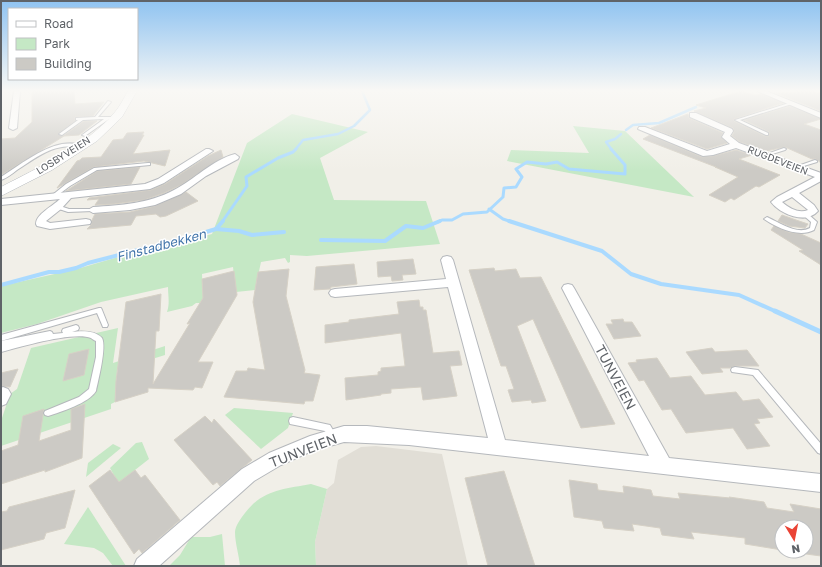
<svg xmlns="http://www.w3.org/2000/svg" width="822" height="567" font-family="'Golos Text',sans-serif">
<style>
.education{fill:#e1ded6}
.green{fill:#c5e8c5}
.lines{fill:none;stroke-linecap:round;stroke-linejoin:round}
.stream-far3{stroke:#aadaff;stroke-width:2.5}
.stream-far2{stroke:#aadaff;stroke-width:3}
.stream-far1{stroke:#aadaff;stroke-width:4}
.stream{stroke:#aadaff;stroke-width:5}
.building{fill:#cccac5;stroke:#d6d1c6}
.service-casing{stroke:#b5b8bc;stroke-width:2}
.minor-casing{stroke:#b5b8bc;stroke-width:2}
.secondary-casing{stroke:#b6babf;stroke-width:1}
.service{fill:#fff;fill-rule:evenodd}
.minor{fill:#fff;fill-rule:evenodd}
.secondary{fill:#fff;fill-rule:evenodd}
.labels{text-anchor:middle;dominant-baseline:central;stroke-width:3;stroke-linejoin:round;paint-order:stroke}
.far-street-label{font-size:10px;fill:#5f6368;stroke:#fff}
.water-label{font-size:13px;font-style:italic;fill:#4174aa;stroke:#fff}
.near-street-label{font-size:14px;fill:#5f6368;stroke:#fff}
</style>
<rect width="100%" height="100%" fill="#f1efe8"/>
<path class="education" d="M376,446L442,454L468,566H316L315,542L327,489L334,483L338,460L361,447Z"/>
<g class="green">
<path d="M292,114L368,132L320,158L334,200L426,201L440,244L307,256L290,255V262L288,263L285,258L261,262L255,290L236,292L233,267L202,274L203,298L200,303H196L192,306L167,312C170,303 168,296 168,287L101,302L37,324L1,333V286L77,269L139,251L153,249L212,234L247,143Z"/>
<path d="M573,126L625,131L694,197L507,161L511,150L589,153Z"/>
<path d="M118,328L113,363L165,346V355L117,370L115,402L111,404V409L1,446V421L10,394L17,389L31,348Z"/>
<path d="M234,408L293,413L288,428L261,449L225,415Z"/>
<path d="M142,442L149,459L98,499L94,493L115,477L110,468L136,443Z"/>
<path d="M113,444L121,448L86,477L88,463Z"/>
<path d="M311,484L327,489L315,542L316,566H240C239,555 235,543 235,532C235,526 241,518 245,513C262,490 284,489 311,484Z"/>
<path d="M88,507L126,566H113L103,553L94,548L64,544Z"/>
<path d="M222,534L225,566H169L180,555L191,537H210Z"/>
</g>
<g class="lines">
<g class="stream-far3">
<path d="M626,130L633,125L659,123L696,107"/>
<path d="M295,150L303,140L338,134L354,126L370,110L362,91"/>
<path d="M612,150L606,142L615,139L621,134"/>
</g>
<g class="stream-far2">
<path d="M489,209L503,219L512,222"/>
<path d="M222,222L247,186L246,177L278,158L293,152L296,149"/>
<path d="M438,222L442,220H452L463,214L487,212L503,197L504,188L516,187L522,177L516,169L527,162L546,164L557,162L569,169L625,174V165L611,149"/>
</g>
<g class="stream-far1">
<path d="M509,221L602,251L631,274L661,284L739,295L777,312"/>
<path d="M216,229L239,231L252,235L284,232"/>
<path d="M321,240L385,241L406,226L423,228L440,221"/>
<path d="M1,285L49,272H59L76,268L88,263L142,249L156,247L216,229L223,221"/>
</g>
<path class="stream" d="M775,311L821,332"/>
</g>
<g class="building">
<path d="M32,91H74L75,104L104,102L93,116L75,117V121L58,134L63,136L84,121H97L79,135L64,136L1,175V139L15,138L32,122Z"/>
<path d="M741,91L755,95L761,94L783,103L734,119V121L765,136H769V132L744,120L790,106L821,119L804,124L821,130V163L816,159H812L785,147L766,151L740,142L732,136L734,132L733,128L694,111L706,108L696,105Z"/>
<path d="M809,91L821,93V111L776,93Z"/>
<path d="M688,114L689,118L723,133L721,137L727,143L707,149L651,128Z"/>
<path d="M144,132L142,135H144L133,154L170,150L165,166L144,161L94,167L57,188L77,161L80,160L82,158L101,157L113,140L123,139L127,133Z"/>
<path d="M650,135L702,157L713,156L736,150L752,155L739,159L780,175L759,187L756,186L734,200L731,198L725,202L709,195L738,177L715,167H716L643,139Z"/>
<path d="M221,150L223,157L181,185L164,193L144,200L114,204L95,205L99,199L87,200L89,198L151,190L165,184L208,156Z"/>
<path d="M140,167L131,184L66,191L97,171Z"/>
<path d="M186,192L198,201L166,216L160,217L156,214L136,216L131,225L87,229L91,225L92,220L95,214L130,212L155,206Z"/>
<path d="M782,215L796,220L808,224L805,228L789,226L778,221Z"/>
<path d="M774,226L788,232L801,234L821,243V265L799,251L803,250L771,230Z"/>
<path d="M413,259L416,274L402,275L403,280L392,281L391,276L378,277L377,262Z"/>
<path d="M354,264L357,284L331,287L330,289L314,290L316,267Z"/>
<path d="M494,268L495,271L516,269L520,278L541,277L615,424L581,428L533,319L517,326L546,401L532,403L531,400L512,402L508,390L514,389L506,366H501L469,270Z"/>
<path d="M289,269L286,296L305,370L304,373L320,375L313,401H305L304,404L224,397L236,371H247L248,368L265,370L253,302L258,272Z"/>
<path d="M234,271L237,295L198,362H213L202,388L195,387L193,390L148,388V392L115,402L116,381L126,302L161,294L159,331H156L153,384L190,323L187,324L203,298L202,279Z"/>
<path d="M419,300L420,307H423V310H426L433,353L459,351L462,365L450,366L457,396L423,400L421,387L391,389V393L381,394V395L346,400L345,378L378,375V372L381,371V368L405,366L401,333L325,343V325L349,322V320L399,314L397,302Z"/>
<path d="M623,319L624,322H632L641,336L614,339L606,324H613L611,320Z"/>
<path d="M712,348L715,352L747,350L759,366H735L730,368H720L723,372L702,374L686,352Z"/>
<path d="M89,349L84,375L63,381L69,354Z"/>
<path d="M657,358L670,378L691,376L705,395L736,392L743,401L759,399L773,417L757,419L760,423L754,424L770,446L747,449L733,428L686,433L671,409L662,410L644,380L639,381L628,363L637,362L636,360Z"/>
<path d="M18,369L10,387L1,386V373Z"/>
<path d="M85,404L82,458L45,472V470L1,484V451L18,445L23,416L44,409L39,441L71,430V409Z"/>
<path d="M205,416L212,423L214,419L252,460L220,486L217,482L213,485L174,440Z"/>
<path d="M110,470L119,482L135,470L141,478L145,475L180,520L142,553L139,549L134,554L89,486Z"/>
<path d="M504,471L535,566H488L465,478Z"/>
<path d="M569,480L597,484L598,490L624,493L623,486L651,490L653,496L680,499L678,493L730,498L729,497L764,502L767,508L794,512L790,504L821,509V556L806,554V527H782V550L745,544V538L691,532L694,539L662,535L660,528L632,524L634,531L604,528L602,521L574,517Z"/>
<path d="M75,490L65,528L46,533L44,539L1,550V512L7,511L9,507Z"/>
</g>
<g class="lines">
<g class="service-casing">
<g id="service">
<path d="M108,101L111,102L98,117H115L117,118L116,119H109L85,136L82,135L104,119L83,120L62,135L59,134L78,120H76V118L95,117Z"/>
<path d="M789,103L792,104L740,120L768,133V135H766L735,120Z"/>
<path d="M62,144C68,143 77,143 83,146L81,147C53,143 39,156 17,170C12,174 7,178 1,180V177C20,165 39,149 62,144Z"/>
<path d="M784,148L786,149L785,150L766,156L764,155Z"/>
<path d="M815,160L817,161V162L797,168L795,167Z"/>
<path d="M148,163H150V165L97,170L70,186L54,198H50V197L66,184L94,168Z"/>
<path d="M56,206H60L69,209H93L95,210L93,211L68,212L56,208Z"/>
<path d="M806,213L808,214L817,222L814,230C799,238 777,228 764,219L767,217L769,218C780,223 797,235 810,228L811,222L803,215Z"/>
<path d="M99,308H101L102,310L108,325L107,327H103L97,313L1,341V335Z"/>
<path d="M76,325L78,326L79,328L78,330L72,332C81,331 95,330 102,338C107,347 98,381 96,391C89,403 61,412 48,416L45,415L44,413L45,411L79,397L89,389L96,357V341C95,341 91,338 91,338C74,331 20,347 1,352V341L50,331L52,332L53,334L63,333L62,331L63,329Z"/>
<path d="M735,367L758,370L821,444V454L818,453L753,375L732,372L731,370L732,368Z"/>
<path d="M293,417L330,425L337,437L336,440L333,441L330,440L325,431L290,424L289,421L290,418Z"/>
</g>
</g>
<g class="minor-casing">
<g id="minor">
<path d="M14,91H20L17,128L13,130L9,128Z"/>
<path d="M757,91H766L821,113V118Z"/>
<path d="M690,113H696L732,129L733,131L730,136L739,143L821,173V181L799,193L814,205L818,211C806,225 780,214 771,202L777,197L815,177L736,148L713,155L703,156L638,129L639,127H645L707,151L730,144L722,137L725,132L690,117ZM792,197L807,209L808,210C799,214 789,208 782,202Z"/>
<path d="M206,149H209L213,151L164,183L150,189L71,198L61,209L46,221L50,223L86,219L90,220L91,222L90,224L50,229L37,226L36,224C36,214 53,206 60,199L1,205V199L145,184L158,179Z"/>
<path d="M235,154L239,157L238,159L206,176L181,194L155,205L130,210L93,213L88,210L93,207C121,205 148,204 174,190C194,180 212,160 235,154Z"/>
<path d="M447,256L451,257L453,260L505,440L649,456L562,288L564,285L568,284L572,285L574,288L669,458L821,474V492L409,445L344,442L312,451L281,465L254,481L159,566H134L137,559L242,469L269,453L310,436L344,426H367L488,438L448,287L335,297L331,296L329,293L331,290L335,289L446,279L441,260L443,257Z"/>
<path d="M3,387L8,389L11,394L6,404L1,406V388Z"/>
</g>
</g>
<g class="secondary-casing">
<path id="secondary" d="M128,91H137L122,117L97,141L52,170L1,196V187C41,166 85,147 115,112C120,106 124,98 128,91Z"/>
</g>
<use href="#service" class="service"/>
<use href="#minor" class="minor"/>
<use href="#secondary" class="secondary"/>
</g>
<linearGradient id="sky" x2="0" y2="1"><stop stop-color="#8fc3f1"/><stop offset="0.53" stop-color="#f9f8f5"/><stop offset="1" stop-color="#f9f8f5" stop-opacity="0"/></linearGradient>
<rect width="822" height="171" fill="url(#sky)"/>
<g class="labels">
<g class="far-street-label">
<text transform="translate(63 155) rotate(-32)">LOSBYVEIEN</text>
<text transform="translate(778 160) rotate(21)">RUGDEVEIEN</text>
</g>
<g class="water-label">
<text transform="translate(161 245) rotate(-15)">Finstadbekken</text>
</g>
<g class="near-street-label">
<text transform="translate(616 377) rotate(62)">TUNVEIEN</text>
<text transform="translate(303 450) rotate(-21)">TUNVEIEN</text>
</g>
</g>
<rect width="822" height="567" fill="none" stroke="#5f6368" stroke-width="4"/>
<rect x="8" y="8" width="130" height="72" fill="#ffffff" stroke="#bfc1c3"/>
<rect x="16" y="21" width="20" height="6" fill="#ffffff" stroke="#bfc1c3"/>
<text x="44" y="28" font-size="12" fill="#5f6368">Road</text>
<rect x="16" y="38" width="20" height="12" fill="#c5e8c5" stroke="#bfc1c3"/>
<text x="44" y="48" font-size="12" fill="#5f6368">Park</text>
<rect x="16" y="58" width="20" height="12" fill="#cccac5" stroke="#bfc1c3"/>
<text x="44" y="68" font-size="12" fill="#5f6368">Building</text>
<g transform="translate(794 539) rotate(170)"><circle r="19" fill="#ffffff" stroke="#bfc1c3"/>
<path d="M0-3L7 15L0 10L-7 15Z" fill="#ea4335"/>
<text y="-6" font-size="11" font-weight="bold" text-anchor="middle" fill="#5f6368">N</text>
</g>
</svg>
